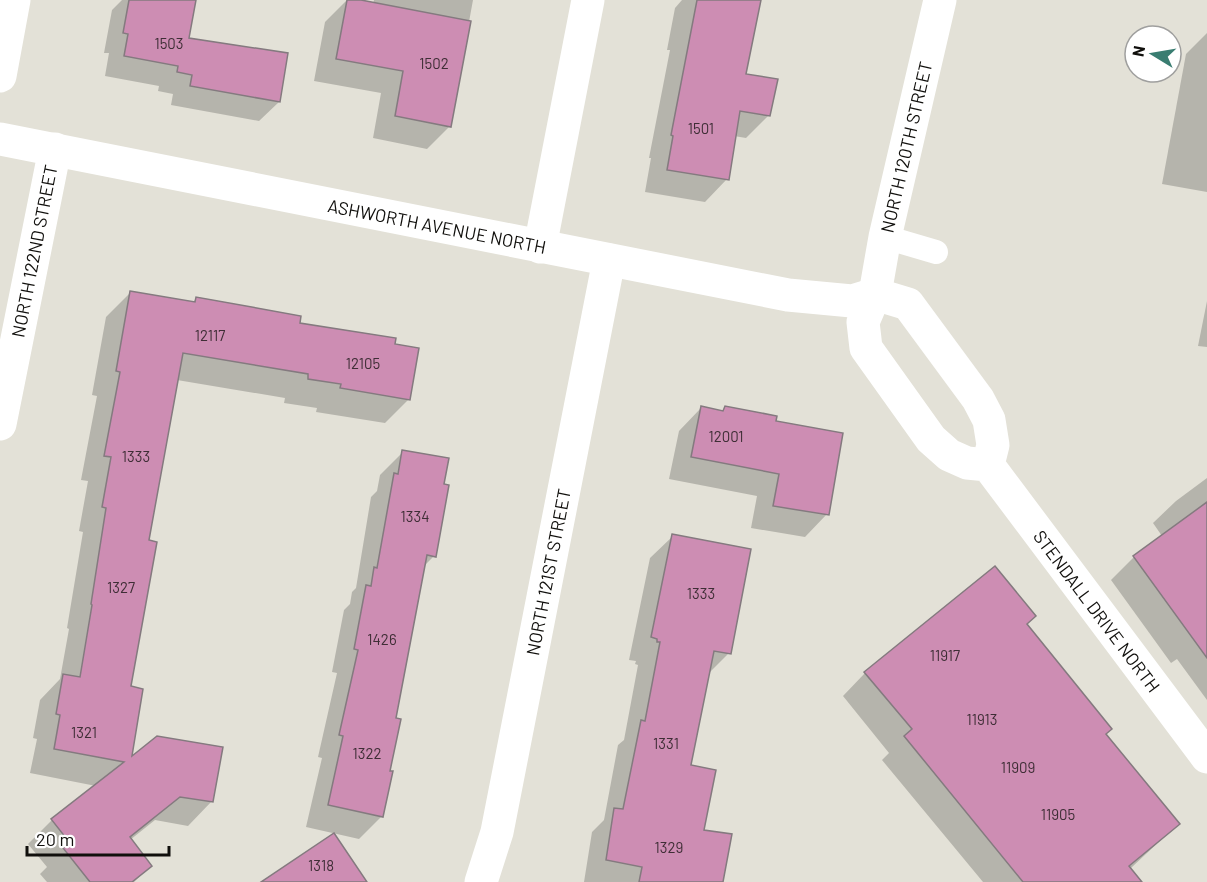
<svg xmlns="http://www.w3.org/2000/svg" width="1207" height="882" font-family="Barlow,sans-serif">
<style>
.shadow{fill:#0003}
.building{fill:#cd8db3;stroke:#847a7f;stroke-width:1.5}
.lines{fill:none;stroke-linecap:round;stroke-linejoin:round}
.service{stroke:#fff;stroke-width:24}
.minor{stroke:#fff;stroke-width:33}
.labels{text-anchor:middle;dominant-baseline:central;stroke-width:6;stroke-linejoin:round;paint-order:stroke}
.number-label{font-size:15px;fill:#3f2e36}
.street-label{font-size:18px;fill:#100f0c;stroke:#fff}
</style>
<rect width="100%" height="100%" fill="#e3e1d7"/>
<g class="shadow">
<path d="M122,0H183L187,40L279,102L259,121L171,105L173,94L158,91L159,86L105,76L109,53H104L112,10Z"/>
<path d="M347,0L373,4L374,0H473L450,126L427,149L373,138L381,93L314,81L325,22Z"/>
<path d="M682,0H759L744,75L769,115L746,138L734,136L727,179L705,202L645,192L651,158H649L670,50H667L675,8Z"/>
<path d="M1207,33V192L1162,184L1186,54Z"/>
<path d="M130,293L192,303L196,299L394,345L409,399L385,423L316,412L317,408L284,403L285,398L177,380L147,542L129,688L130,760L212,801L188,826L155,820L130,840L150,866L134,882H47L40,874L47,867L28,844L52,820L96,786L30,773L37,739L33,738L40,700L60,679L69,629L67,628L83,532L79,531L88,481L81,480L97,396L92,395L106,317Z"/>
<path d="M1207,301V347L1198,346Z"/>
<path d="M726,407L827,514L805,537L751,528L757,496L669,479L679,431L701,408L721,412Z"/>
<path d="M403,452L434,556L423,567L395,719L382,816L359,839L306,827L322,758L318,757L337,673L332,672L344,610L350,604L352,592L356,588L371,497L377,491L380,475Z"/>
<path d="M1207,478V700L1177,659L1171,663L1111,580L1134,557L1162,536L1153,523L1176,501Z"/>
<path d="M673,536L729,653L708,674L689,766L703,831L722,882H584L592,832L604,820L618,745L624,740L638,665L635,664L636,661L629,660L650,558Z"/>
<path d="M1025,625L1104,734L1178,824L1116,882H983L882,760L889,753L843,696L865,673Z"/>
</g>
<g class="building">
<path d="M129,0H196L189,38L288,53L280,102L190,86L192,75L177,72L178,66L124,56L128,34L123,33Z"/>
<path d="M347,0H361L471,21L451,127L395,116L403,71L336,59Z"/>
<path d="M697,0H761L746,74L778,79L770,116L740,111L729,180L667,170L673,136L671,135Z"/>
<path d="M130,291L195,302L196,297L301,316L300,323L396,338L395,344L419,348L410,400L340,388L341,384L308,379V374L183,353L149,540L157,542L131,686L143,689L132,756L157,736L223,747L213,802L180,797L130,837L152,866L132,882H90L63,848L70,843L51,819L124,762L54,749L60,715L56,714L63,674L80,677L92,605L91,604L106,508L102,507L111,457L104,456L120,372L116,371Z"/>
<path d="M701,406L723,411L725,406L777,416L776,421L843,433L829,515L773,506L779,474L691,457Z"/>
<path d="M402,450L449,458L444,484L449,485L436,557L427,555L396,718L401,719L390,771H393L383,817L328,805L343,736L339,735L358,650L354,649L366,585L371,586L374,567L377,568L394,473L398,474Z"/>
<path d="M1207,502V658L1133,556Z"/>
<path d="M672,534L751,549L731,654L714,651L691,765L716,770L704,830L732,834L723,882H639L642,867L606,860L614,808L623,809L641,720L645,721L660,642H657V639L651,637Z"/>
<path d="M995,566L1036,616L1027,624L1112,729L1106,734L1180,824L1129,866L1142,882H1023L904,736L912,729L864,672Z"/>
<path d="M334,833L367,882H261Z"/>
</g>
<g class="lines">
<path class="service" d="M885,237L936,252"/>
<g class="minor">
<path d="M940,0L885,237L875,294L863,322L866,348L931,439L949,455L967,463L988,465L1207,757"/>
<path d="M0,76L14,0"/>
<path d="M0,139L788,295L852,301L875,294"/>
<path d="M540,247L588,0"/>
<path d="M875,294L908,304L978,399L989,420L993,445L988,465"/>
<path d="M0,424L55,149"/>
<path d="M481,882L497,832L609,260"/>
</g>
</g>
<g class="labels">
<g class="number-label">
<text x="169" y="43">1503</text>
<text x="434" y="63">1502</text>
<text x="701" y="128">1501</text>
<text x="210" y="335">12117</text>
<text x="363" y="363">12105</text>
<text x="726" y="436">12001</text>
<text x="136" y="456">1333</text>
<text x="415" y="516">1334</text>
<text x="121" y="587">1327</text>
<text x="701" y="593">1333</text>
<text x="382" y="639">1426</text>
<text x="945" y="655">11917</text>
<text x="982" y="719">11913</text>
<text x="84" y="732">1321</text>
<text x="666" y="743">1331</text>
<text x="367" y="753">1322</text>
<text x="1018" y="767">11909</text>
<text x="1058" y="814">11905</text>
<text x="669" y="847">1329</text>
<text x="321" y="865">1318</text>
</g>
<g class="street-label">
<text transform="translate(906 147) rotate(-77)">NORTH 120TH STREET</text>
<text transform="translate(437 226) rotate(11)">ASHWORTH AVENUE NORTH</text>
<text transform="translate(34 251) rotate(-79)">NORTH 122ND STREET</text>
<text transform="translate(548 572) rotate(-79)">NORTH 121ST STREET</text>
<text transform="translate(1097 611) rotate(53)">STENDALL DRIVE NORTH</text>
</g>
</g>
<g transform="translate(1153 54) rotate(281)"><circle r="28" fill="#ffffff" stroke="#9f9f9e" stroke-width="1.5"/>
<path d="M0-4.5L10 22L0 15L-10 22Z" fill="#397d71"/>
<text y="-9" font-size="16" font-weight="bold" text-anchor="middle" fill="#100f0c">N</text>
</g>
<path d="M27 846v9h142v-9" fill="none" stroke="#100f0c" stroke-width="3"/>
<text x="36" y="846" font-size="18" fill="#100f0c" stroke="#ffffff" stroke-width="4.5" paint-order="stroke">20 m</text>
</svg>
